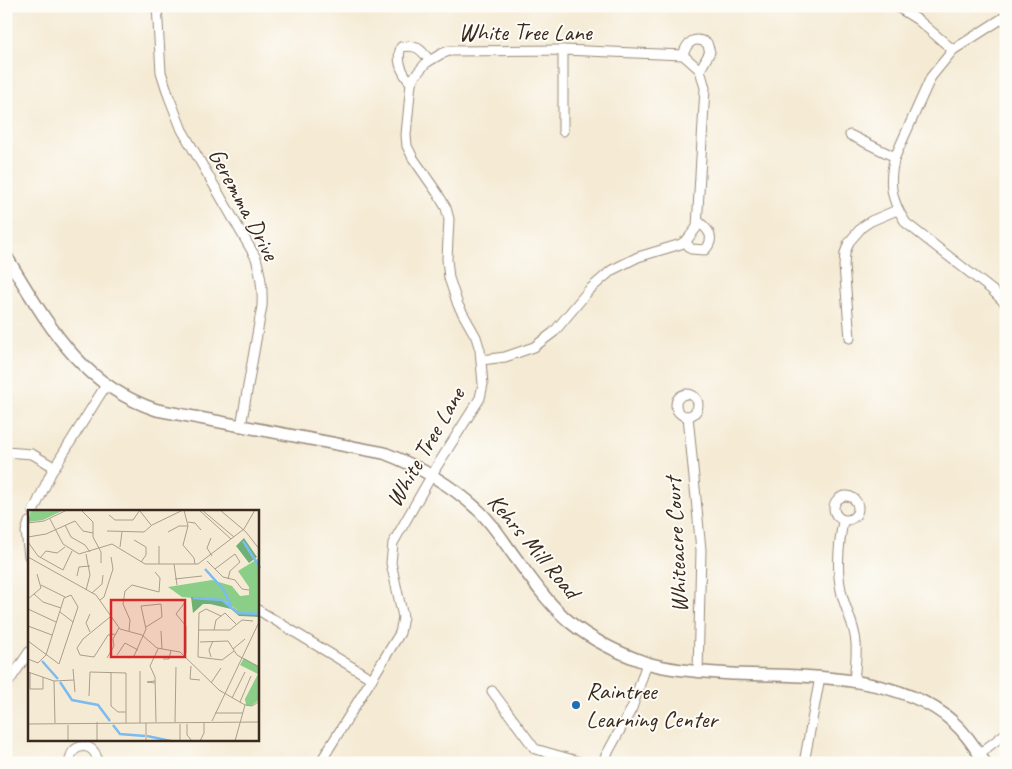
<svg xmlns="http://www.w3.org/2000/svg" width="1012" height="769" font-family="Caveat,sans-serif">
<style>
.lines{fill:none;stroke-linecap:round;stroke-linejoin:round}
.minor-casing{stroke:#988a7a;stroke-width:11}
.tertiary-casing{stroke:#988a7a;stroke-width:14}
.minor{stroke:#fff;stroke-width:9}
.tertiary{stroke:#fff;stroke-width:11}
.poi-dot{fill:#1f6fb2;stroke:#fdfcf7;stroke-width:2}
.labels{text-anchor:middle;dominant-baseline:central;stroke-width:4;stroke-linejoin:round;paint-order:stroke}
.street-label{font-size:24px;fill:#3b2a1e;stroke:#fdfcf7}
.poi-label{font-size:24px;fill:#3b2a1e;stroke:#fdfcf7;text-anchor:start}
.inset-river{fill:none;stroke:#7cbbf0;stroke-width:2.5}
.inset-road{fill:none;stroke:#ab9e8c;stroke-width:1}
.view{fill:#d62828;fill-opacity:0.15;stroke:#d62828;stroke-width:2.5}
.inset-edge{fill:none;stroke:#3b2a1e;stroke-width:2.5}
</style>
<rect width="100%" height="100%" fill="#fdfcf7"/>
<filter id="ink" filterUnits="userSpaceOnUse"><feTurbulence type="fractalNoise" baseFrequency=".02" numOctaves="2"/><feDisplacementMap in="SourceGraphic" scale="10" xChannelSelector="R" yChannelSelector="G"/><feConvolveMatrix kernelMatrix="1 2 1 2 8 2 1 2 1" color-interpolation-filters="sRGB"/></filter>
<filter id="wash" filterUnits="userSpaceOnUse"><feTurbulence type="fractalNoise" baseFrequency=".0096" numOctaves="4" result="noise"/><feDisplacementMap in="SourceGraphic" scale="20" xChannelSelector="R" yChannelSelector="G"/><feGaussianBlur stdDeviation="1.12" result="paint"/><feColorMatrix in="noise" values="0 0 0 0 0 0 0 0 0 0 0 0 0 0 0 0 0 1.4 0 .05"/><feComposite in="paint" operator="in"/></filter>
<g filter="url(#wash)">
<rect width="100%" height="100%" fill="#f5ebd5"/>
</g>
<g filter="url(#ink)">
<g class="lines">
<g class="minor-casing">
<g id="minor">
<path d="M157,6L161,72L169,97L182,130L256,258C261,275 263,289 262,306L241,426"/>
<path d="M896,6L918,20L953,50"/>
<path d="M1006,16L953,50L931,77L895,157C888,182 891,201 906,223L992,290L1006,304"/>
<path d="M683,55C687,42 694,36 707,43L710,52L700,70"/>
<path d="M411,83C402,73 396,61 401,47C416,44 421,49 429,60"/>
<path d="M563,131V50"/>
<path d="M850,135L895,157"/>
<path d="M685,241L691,249L705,250C716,238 709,230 698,221"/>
<path d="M850,338L844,266L845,253L849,242L862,227L871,221L897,210"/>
<circle cx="687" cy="405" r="11"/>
<path d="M688,416L701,550L698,672"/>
<path d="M6,452L32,454L54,467"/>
<circle cx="846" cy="508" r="12"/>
<path d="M33,512L51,473L106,385"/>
<path d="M843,521C839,543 836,568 841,590C844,608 855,624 856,643C857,655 855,669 854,682"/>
<path d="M29,522L26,532L29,556"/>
<path d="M258,610L372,679"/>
<path d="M6,686L29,652"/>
<path d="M492,691L535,749L584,763"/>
<path d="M979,754L1006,733"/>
<path d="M70,763C69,741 98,741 97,763"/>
<path d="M320,763L400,633L403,617L391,563L393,543L437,466L480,398L483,384L480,350L476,337L458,305L449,278L447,259L449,219L446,208L438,194L413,158L407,146L406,135L411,83L414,77L426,63L441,54L449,51L563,50L683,55L700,70L705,88L697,227L687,240L681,244L638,257L612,270L589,290L554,332L534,347L505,357L482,360"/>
<path d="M602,763L632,708L647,663"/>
<path d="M804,763L820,677"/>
</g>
</g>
<g class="tertiary-casing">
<path id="tertiary" d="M6,256C47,322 78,384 157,410L384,453C418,466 450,484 477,509C492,522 503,541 515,557C532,580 549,605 571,623C592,640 619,653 644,662C671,671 706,672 734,674C801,676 900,674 952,721C966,733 975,748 985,763"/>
</g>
<use href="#minor" class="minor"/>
<use href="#tertiary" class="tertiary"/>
</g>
</g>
<circle class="poi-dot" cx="576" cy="705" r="5"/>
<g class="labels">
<g class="street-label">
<text x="525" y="32">White Tree Lane</text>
<text transform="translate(244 204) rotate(62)">Geremma Drive</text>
<text transform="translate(425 447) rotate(-60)">White Tree Lane</text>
<text transform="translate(676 545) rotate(-93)">Whiteacre Court</text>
<text transform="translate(534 546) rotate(50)">Kehrs Mill Road</text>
</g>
<g class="poi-label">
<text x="586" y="691">Raintree<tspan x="586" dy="28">Learning Center</tspan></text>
</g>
</g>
<g transform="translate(28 510)">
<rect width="231" height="231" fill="#f5ebd5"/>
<path d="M3,0H36L15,10L0,12ZM231,48V103L212,102L197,91L154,87L140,77L184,70L204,76L212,86L221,85V77L210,61ZM216,148L231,156V190L223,196L218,195L217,189L230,164L212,155Z" fill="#8ace88"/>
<path d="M216,28L229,47L221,53L208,36ZM163,87L191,89L212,102L231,103V107L211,106L203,99L182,94H175L165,103Z" fill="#6fb174"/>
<path class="inset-river" d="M215,31L232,58M177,59L195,79L203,96M165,88L194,90L210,103L232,104M14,151L30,169M32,172L44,190L70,195L82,211M85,215L92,224L117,226M119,226L143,231"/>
<path class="inset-road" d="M53,0L65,12V27L73,42V53M156,0L160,16L155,35L166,48L167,54M171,0L203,29M174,0L206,27M192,0L218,22L232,40M112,1L123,15M81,5L87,10H105L112,0M22,9L35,34L51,44L84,34L117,54H170L216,19L227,0M160,12L167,13L173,20M0,13L16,11L39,0M37,15L43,27L57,35L62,42M79,21L116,22L124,15L155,0M140,22L151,16H160M0,27L18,24L47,11L55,21L65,23M183,28L179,38L184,46M106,30L118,37V45L113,52M0,32L10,46L35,60L44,41M92,37L94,22M58,44L62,65L58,80M0,47L68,85L92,119L114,125L129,138L152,142L191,180L217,195L224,196L232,191M12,48L18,41L29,43L37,37M179,51L195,67L207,70L214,79L221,80M131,54V36M146,54L149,75M187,59L207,44L212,52L202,61L200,69M49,66L51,57L62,56M147,69L174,66M13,75L37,87M64,83L74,74L75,65M6,84L15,92L33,98M0,89L13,78L9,64M72,90L76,87L85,59L83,47M158,91L148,104L158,116V143M0,99L28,112M32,102L45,112M62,104L58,113L62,122M193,106L178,99L171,103L170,147L194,150L206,141M82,107L55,129L49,138L52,145L66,147L80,125L87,124M0,116L24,125M170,120H202L214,110L225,111M186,120L188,110L197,103L209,115M101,121L102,110L95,94L97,81L104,75L131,82L132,68L127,62M133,121L134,139M0,131L31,154M172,132L200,131L209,145L232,158M205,139L217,129M89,145L97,133L110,140M183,147L181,140L185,131M79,148L86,136L85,129L91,118M100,148L106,146L118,119L113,96L133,94L134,107L118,117M0,149L10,153L18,145L36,88L43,85M135,149H141L143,140M31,154L50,97L43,85M163,156L162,169L172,170M45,159L47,182M0,162L26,171L27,213M83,162V196L90,202H98M2,163V179H15V167M26,171L46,170M127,171L119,172L127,173M183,173L193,158M61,186L62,162L98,163V213M204,188L217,162M212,192L223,166M187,203H215M184,211L232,110M128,212L127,167L122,156L130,139M147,212L148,157M112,213V161M0,214L232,212M159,214V225L164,231M23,231H40M40,231V215M69,231V212M118,231V213M152,231V214M172,231L176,223V213M207,231L217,195"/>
<path class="view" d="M83,90H157V147H83Z"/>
<rect width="231" height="231" class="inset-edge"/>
</g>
<rect width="1012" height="769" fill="none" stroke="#fdfcf7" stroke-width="25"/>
</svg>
